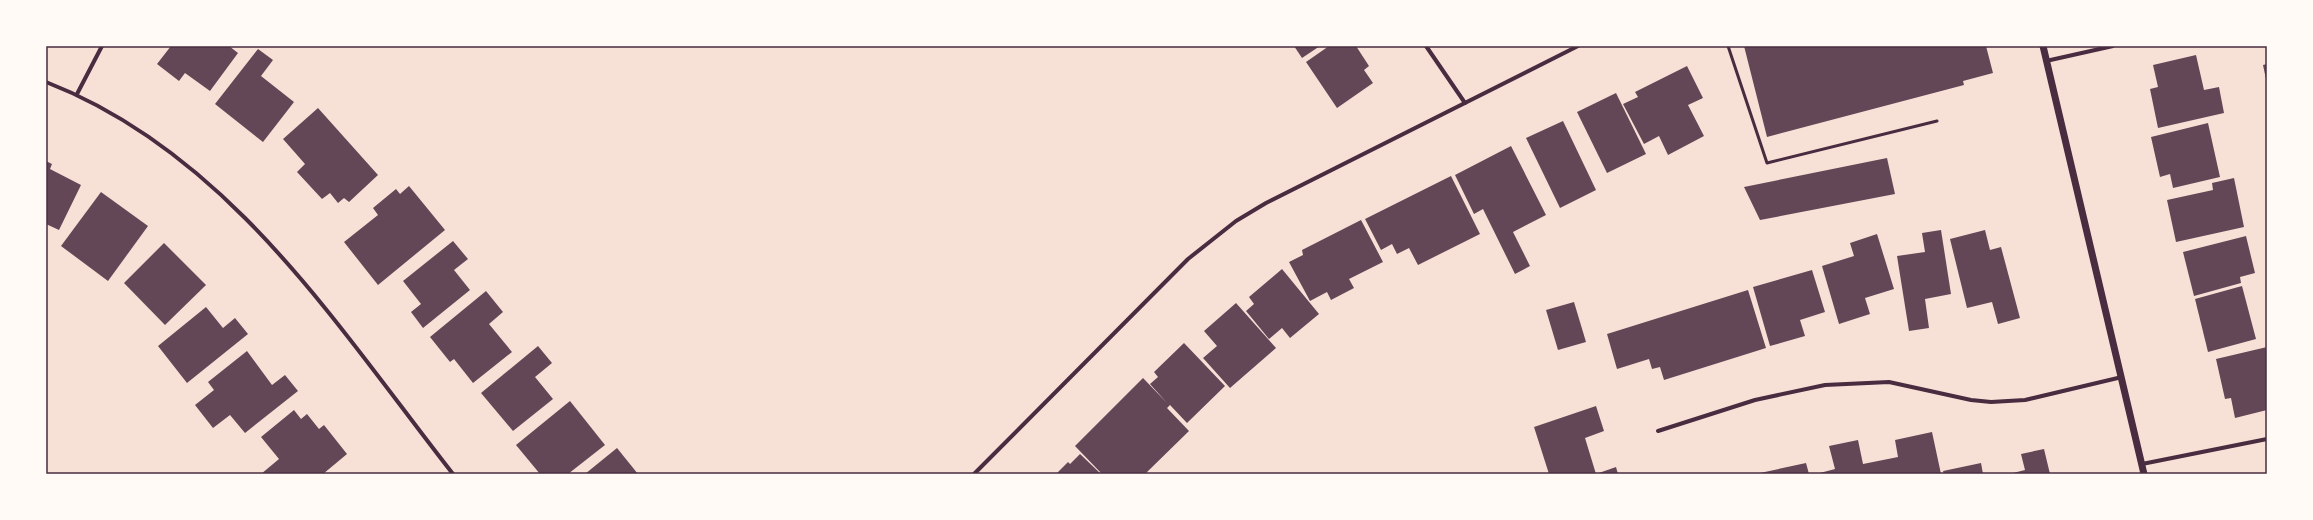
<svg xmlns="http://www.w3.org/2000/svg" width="2313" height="520" font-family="Roboto,sans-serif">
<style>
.building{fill:#644757}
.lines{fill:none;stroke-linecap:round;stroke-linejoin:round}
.service{stroke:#4a2c40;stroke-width:3}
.minor{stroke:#4a2c40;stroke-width:4}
.tertiary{stroke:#4a2c40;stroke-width:7}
.neatline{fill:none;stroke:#4a2c40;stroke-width:1.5}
</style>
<rect width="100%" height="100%" fill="#f7e1d7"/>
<g class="building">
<path d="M171,46H229L238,53L210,91L185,73L179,81L157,64Z"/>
<path d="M1294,46H1320L1302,58Z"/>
<path d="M1329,46H1356L1369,66L1364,70L1373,83L1337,108L1306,62Z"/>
<path d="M1744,46H1986L1993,73L1963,81L1964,85L1767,137Z"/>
<path d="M258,49L273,60L261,76L294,102L263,142L215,104Z"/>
<path d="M2196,55L2204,90L2219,87L2224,113L2158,128L2150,89L2158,87L2153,65Z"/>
<path d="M2267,64V79H2266L2263,65Z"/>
<path d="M1687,66L1703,98L1688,105L1704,136L1668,155L1659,136L1644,144L1623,104L1638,97L1635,92Z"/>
<path d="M1616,93L1646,154L1607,173L1577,112Z"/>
<path d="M318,108L378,175L349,202L344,198L338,203L330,193L322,199L297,172L305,164L283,139Z"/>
<path d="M1563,121L1596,190L1560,208L1526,138Z"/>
<path d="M2208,123L2220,177L2173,188L2170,174L2160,177L2151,137Z"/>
<path d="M1511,146L1546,215L1513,232L1530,266L1515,274L1483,209L1474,214L1455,175Z"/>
<path d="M1887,158L1895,194L1760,220L1744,187Z"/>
<path d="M46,161L52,164L50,169L81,185L59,230L46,224Z"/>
<path d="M1451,176L1480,234L1418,265L1409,248L1397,254L1392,244L1381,250L1365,219Z"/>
<path d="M2234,178L2244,227L2176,242L2167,200L2213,190L2212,183Z"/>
<path d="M409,186L445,230L378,285L344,242L378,215L373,208L396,189L400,194Z"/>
<path d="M101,192L148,226L108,281L61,246Z"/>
<path d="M1361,220L1383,262L1349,279L1354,288L1331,300L1327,292L1310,301L1289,262L1303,255L1302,250Z"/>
<path d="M1941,230L1951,294L1925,299L1929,328L1909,331L1897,256L1925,252L1922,233Z"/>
<path d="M1985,230L1990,250L2001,247L2020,318L1998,324L1992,302L1967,308L1950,239Z"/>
<path d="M1877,234L1894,289L1865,298L1870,314L1839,324L1822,266L1854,256L1850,243Z"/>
<path d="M2246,236L2255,273L2240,277L2241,283L2194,296L2183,252Z"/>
<path d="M453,241L468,259L454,270L470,290L423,328L411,312L421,304L403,281Z"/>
<path d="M164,243L206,285L165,325L124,283Z"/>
<path d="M1282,269L1319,314L1290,338L1282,328L1269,339L1246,311L1254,304L1249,297Z"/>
<path d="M1812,270L1825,312L1800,320L1805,336L1770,346L1753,287Z"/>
<path d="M2242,286L2256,339L2208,352L2195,299Z"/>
<path d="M1748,290L1766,348L1664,380L1660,367L1652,369L1649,359L1617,369L1607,334Z"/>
<path d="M486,291L503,312L489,324L512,352L473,383L454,359L450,362L430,337Z"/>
<path d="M1574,302L1586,342L1558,350L1546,310Z"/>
<path d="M1236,303L1276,348L1230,388L1203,358L1217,346L1204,331Z"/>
<path d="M206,307L223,328L235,318L248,334L187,383L158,346Z"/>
<path d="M1184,343L1225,386L1187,423L1170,405L1167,408L1189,431L1145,474H1102L1075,446L1143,378L1167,403L1150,384L1158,377L1154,372Z"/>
<path d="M538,346L552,363L535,377L553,399L513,431L481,393Z"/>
<path d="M2267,347V410L2235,418L2231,398L2225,399L2216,359Z"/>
<path d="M247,351L272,385L285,375L298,391L245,433L230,415L213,428L195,405L214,390L208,382Z"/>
<path d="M570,401L605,445L568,474H540L516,445Z"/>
<path d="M1596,406L1604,431L1585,438L1596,474L1616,467L1618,474H1549L1534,427Z"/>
<path d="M294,410L301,419L307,414L319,429L324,425L347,454L323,474H261L279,459L261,437Z"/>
<path d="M1932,432L1941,474H1816L1835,469L1829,446L1858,440L1863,464L1898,457L1895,440Z"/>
<path d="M617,448L638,474H585Z"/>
<path d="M2044,449L2050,474H2009L2025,470L2021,454Z"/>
<path d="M1080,454L1101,474H1056L1068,462L1070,464Z"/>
<path d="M1806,463L1809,474H1760V473Z"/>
<path d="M1981,463L1983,474H1944L1943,471Z"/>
</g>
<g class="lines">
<path class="service" d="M1728,46L1767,163L1937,121"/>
<g class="minor">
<path d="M1426,46L1465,103"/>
<path d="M2046,61L2113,46"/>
<path d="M46,82C229,153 337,326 453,474"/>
<path d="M77,94L102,46"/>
<path d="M1658,431L1755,400L1825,385L1889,382L1971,400L1991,402L2025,400L2122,377"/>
<path d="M2142,464L2267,439"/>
<path d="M974,474L1188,259L1236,221L1266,203L1578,46"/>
</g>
<path class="tertiary" d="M2043,46L2144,474"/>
</g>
<rect width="2313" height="520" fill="none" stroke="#fffaf5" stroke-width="94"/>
<rect x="47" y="47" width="2219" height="426" class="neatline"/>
</svg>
